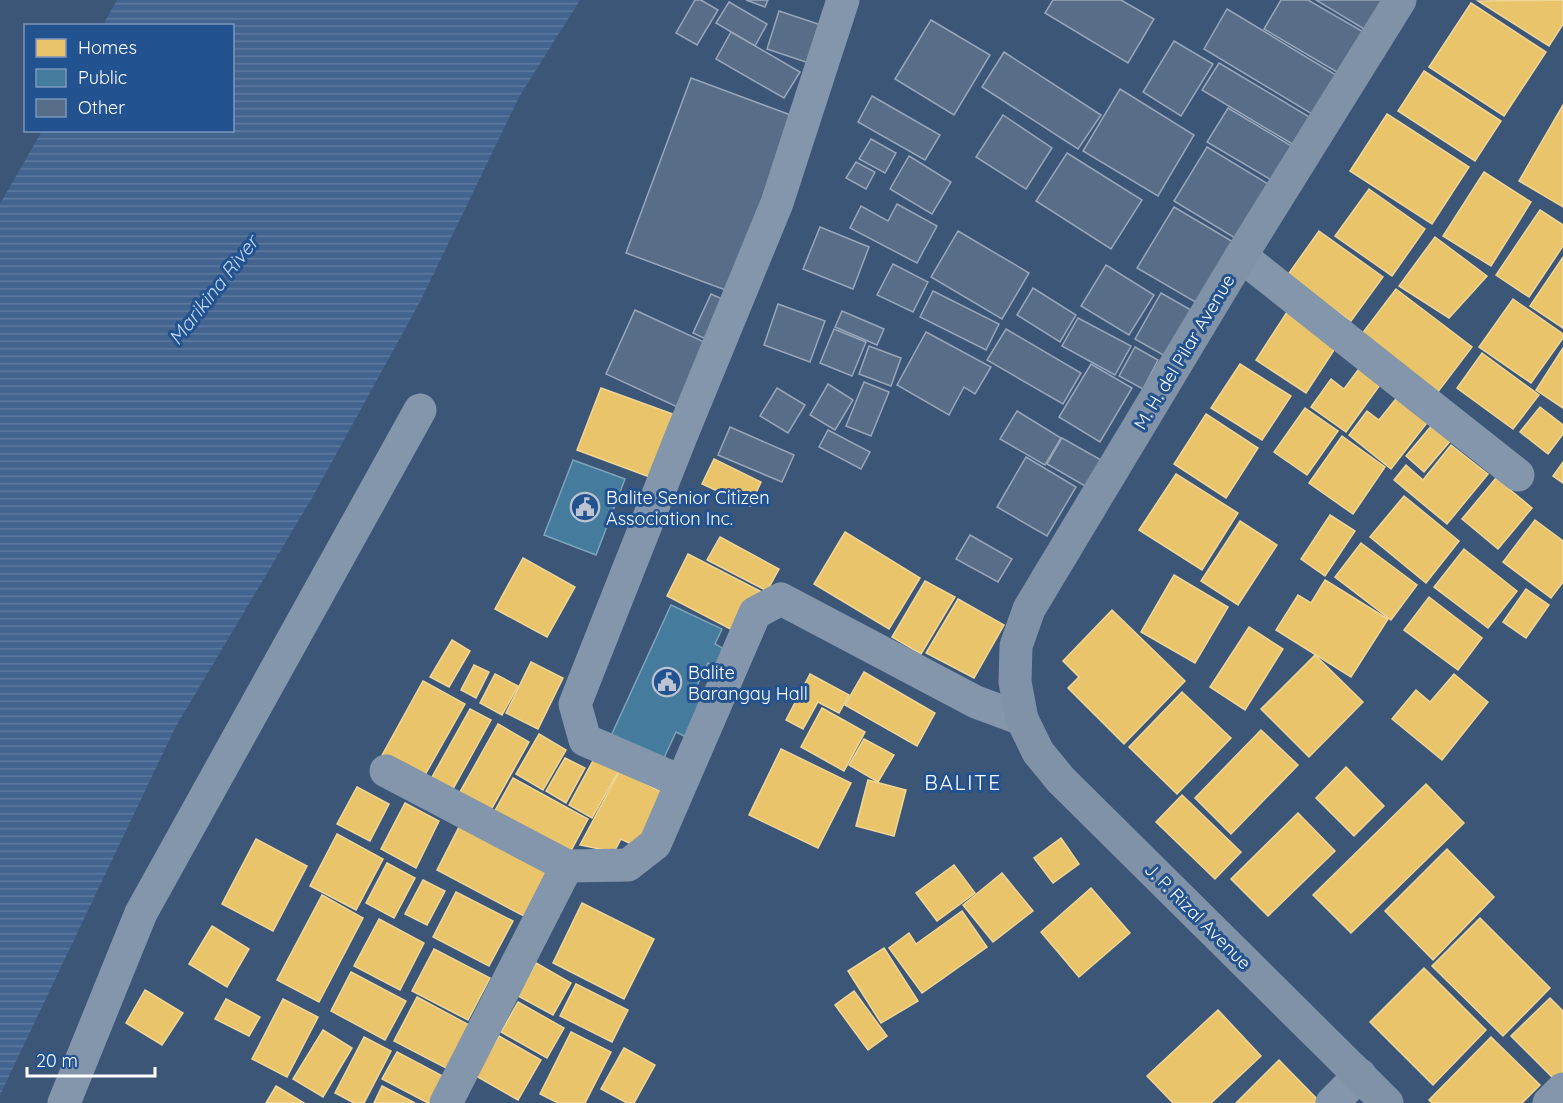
<svg xmlns="http://www.w3.org/2000/svg" width="1563" height="1103" font-family="Quicksand,sans-serif">
<style>
.water{fill:url(#water-rules)}
.homes{fill:#e9c46a;stroke:#f0d697;stroke-width:1.5}
.public{fill:#457b9d;stroke:#7da3ba;stroke-width:1.5}
.building{fill:#586d87;stroke:#98a6b9;stroke-width:1.5}
.lines{fill:none;stroke-linecap:round;stroke-linejoin:round}
.minor{stroke:#8396ab;stroke-width:33}
.secondary{stroke:#8092a7;stroke-width:33}
.labels{text-anchor:middle;dominant-baseline:central;stroke-width:6;stroke-linejoin:round;paint-order:stroke}
.street-label{font-size:18px;fill:#fff;stroke:#235290}
.poi-label{font-size:18px;fill:#fff;stroke:#235290;text-anchor:start}
.water-label{font-size:20px;font-style:italic;fill:#c0d7f3;stroke:#235290}
.quarter-label{font-size:21px;letter-spacing:1.5px;fill:#fff;stroke:#235290}
</style>
<defs>
<pattern id="water-rules" width="6" height="5" patternUnits="userSpaceOnUse" patternTransform="scale(1.5)"><rect width="6" height="5" fill="#43648f"/><path d="M0 2.5h6" fill="none" stroke="#5f7ba0"/></pattern>
</defs>
<rect width="100%" height="100%" fill="#3c5678"/>
<path class="water" d="M117,0H580L519,97L421,300L312,498L175,728L0,1095V204L42,131L232,130V26L103,25Z"/>
<g class="homes">
<path d="M1563,0V24L1549,46L1478,1Z"/>
<path d="M1471,3L1546,52L1504,116L1429,67Z"/>
<path d="M1424,71L1501,121L1475,161L1398,111Z"/>
<path d="M1563,105V207L1519,181Z"/>
<path d="M1387,114L1469,167L1432,224L1350,171Z"/>
<path d="M1484,172L1531,202L1491,266L1443,236Z"/>
<path d="M1369,189L1425,229L1392,276L1335,236Z"/>
<path d="M1540,210L1563,225V246L1529,297L1496,275Z"/>
<path d="M1319,231L1383,277L1351,321L1287,276Z"/>
<path d="M1435,237L1487,276L1449,318L1399,286Z"/>
<path d="M1563,257V328L1530,306Z"/>
<path d="M1396,289L1472,347L1437,393L1361,335Z"/>
<path d="M1513,299L1563,334V338L1531,383L1479,347Z"/>
<path d="M1287,312L1338,344L1306,393L1256,360Z"/>
<path d="M1563,348V408L1536,390Z"/>
<path d="M1482,353L1539,395L1513,429L1457,388Z"/>
<path d="M1364,362L1385,378L1346,432L1311,407L1331,379L1344,389Z"/>
<path d="M1240,364L1291,396L1262,440L1211,408Z"/>
<path d="M601,388L678,416L655,479L577,450Z"/>
<path d="M1399,395L1430,419L1391,469L1349,435L1367,411L1379,420Z"/>
<path d="M1540,407L1563,425V434L1548,454L1520,432Z"/>
<path d="M1305,408L1338,431L1307,475L1274,452Z"/>
<path d="M1206,414L1258,448L1226,498L1174,464Z"/>
<path d="M1432,425L1451,440L1424,472L1406,456Z"/>
<path d="M1342,436L1385,467L1353,514L1309,483Z"/>
<path d="M1451,445L1488,474L1447,524L1394,480L1406,465L1423,480Z"/>
<path d="M714,459L761,482L750,506L702,484Z"/>
<path d="M1563,462V483L1553,476Z"/>
<path d="M1176,474L1238,513L1202,570L1139,530Z"/>
<path d="M1496,478L1532,508L1498,549L1462,519Z"/>
<path d="M1404,496L1459,541L1426,583L1370,537Z"/>
<path d="M1330,515L1355,531L1325,576L1301,559Z"/>
<path d="M1535,520L1563,541V582L1551,598L1503,562Z"/>
<path d="M1240,521L1277,545L1238,605L1201,581Z"/>
<path d="M845,532L920,578L889,629L814,584Z"/>
<path d="M720,537L779,569L767,591L707,560Z"/>
<path d="M1361,543L1417,585L1391,620L1335,577Z"/>
<path d="M1464,549L1517,591L1488,628L1434,587Z"/>
<path d="M688,554L762,592L740,634L667,596Z"/>
<path d="M523,558L575,587L547,637L495,609Z"/>
<path d="M1174,575L1228,607L1195,663L1141,632Z"/>
<path d="M1325,580L1388,619L1351,677L1276,630L1298,595L1311,603Z"/>
<path d="M925,581L955,597L921,654L892,637Z"/>
<path d="M1526,589L1549,605L1526,638L1503,622Z"/>
<path d="M1429,597L1482,638L1458,670L1404,630Z"/>
<path d="M958,599L1004,625L974,678L926,653Z"/>
<path d="M1112,610L1185,681L1124,744L1068,688L1079,677L1063,661Z"/>
<path d="M1249,627L1283,649L1245,710L1210,687Z"/>
<path d="M452,640L470,651L449,687L430,677Z"/>
<path d="M1315,655L1363,702L1309,757L1261,709Z"/>
<path d="M531,662L563,678L538,729L506,713Z"/>
<path d="M474,665L489,672L476,698L461,690Z"/>
<path d="M864,672L935,713L917,746L845,705Z"/>
<path d="M495,674L518,686L502,715L480,703Z"/>
<path d="M810,674L849,695L839,713L818,702L803,729L786,720Z"/>
<path d="M1454,674L1488,702L1442,760L1392,719L1416,690L1430,702Z"/>
<path d="M423,681L465,704L421,782L380,759Z"/>
<path d="M1182,692L1231,738L1177,794L1129,747Z"/>
<path d="M822,708L865,732L844,771L801,747Z"/>
<path d="M470,709L491,720L448,798L427,786Z"/>
<path d="M498,724L529,742L487,817L456,799Z"/>
<path d="M1261,730L1298,765L1231,834L1195,798Z"/>
<path d="M539,734L566,750L543,790L516,774Z"/>
<path d="M864,739L894,755L878,782L849,765Z"/>
<path d="M781,749L851,783L818,848L749,815Z"/>
<path d="M595,757L619,770L592,818L569,805Z"/>
<path d="M565,758L585,768L566,803L546,791Z"/>
<path d="M1346,767L1384,806L1354,836L1316,798Z"/>
<path d="M620,770L669,796L641,849L621,839L614,852L580,845Z"/>
<path d="M513,778L588,819L567,858L492,816Z"/>
<path d="M868,780L906,790L894,836L856,826Z"/>
<path d="M1426,784L1464,823L1351,933L1313,895Z"/>
<path d="M357,787L389,804L370,841L337,824Z"/>
<path d="M1182,795L1241,852L1215,879L1156,822Z"/>
<path d="M405,803L439,821L416,868L381,849Z"/>
<path d="M1298,813L1335,851L1268,916L1231,879Z"/>
<path d="M462,821L550,867L524,916L437,870Z"/>
<path d="M337,834L383,859L356,910L310,886Z"/>
<path d="M1061,838L1079,864L1053,883L1034,858Z"/>
<path d="M256,839L307,866L273,931L222,904Z"/>
<path d="M1447,849L1494,897L1433,960L1385,911Z"/>
<path d="M387,863L415,878L394,918L366,903Z"/>
<path d="M954,865L975,893L937,921L916,893Z"/>
<path d="M1002,873L1033,911L993,942L963,905Z"/>
<path d="M423,880L445,891L427,925L405,914Z"/>
<path d="M1091,888L1130,933L1079,977L1041,932Z"/>
<path d="M456,892L513,921L489,966L433,937Z"/>
<path d="M322,895L363,918L319,1002L277,980Z"/>
<path d="M582,903L654,939L624,999L553,963Z"/>
<path d="M962,911L987,947L922,993L889,948L909,933L916,944Z"/>
<path d="M1480,918L1550,988L1503,1036L1432,966Z"/>
<path d="M379,919L424,943L400,990L354,966Z"/>
<path d="M212,926L249,949L227,987L189,964Z"/>
<path d="M884,948L918,1001L881,1023L848,971Z"/>
<path d="M434,949L490,978L468,1020L412,991Z"/>
<path d="M536,963L571,983L553,1015L518,996Z"/>
<path d="M1424,968L1486,1030L1433,1085L1370,1022Z"/>
<path d="M351,972L406,1001L385,1040L331,1011Z"/>
<path d="M576,984L628,1010L612,1042L560,1016Z"/>
<path d="M145,990L183,1013L162,1045L126,1023Z"/>
<path d="M854,991L887,1036L868,1050L835,1005Z"/>
<path d="M417,997L471,1026L448,1069L394,1041Z"/>
<path d="M1550,998L1563,1011V1082L1560,1085L1511,1036Z"/>
<path d="M226,999L260,1017L249,1036L215,1019Z"/>
<path d="M283,999L318,1017L287,1077L252,1059Z"/>
<path d="M518,1002L564,1028L547,1058L501,1032Z"/>
<path d="M1218,1010L1261,1056L1211,1103H1173L1147,1076Z"/>
<path d="M323,1030L352,1048L323,1097L293,1079Z"/>
<path d="M571,1032L611,1052L585,1103H558L540,1094Z"/>
<path d="M499,1036L541,1060L518,1100L476,1076Z"/>
<path d="M364,1037L391,1051L364,1103H354L335,1093Z"/>
<path d="M1491,1037L1540,1085L1522,1103H1432L1429,1100Z"/>
<path d="M624,1048L655,1065L634,1103H627L601,1089Z"/>
<path d="M397,1052L452,1081L440,1103H428L382,1079Z"/>
<path d="M1279,1060L1321,1103H1236Z"/>
<path d="M276,1086L304,1103H266Z"/>
<path d="M382,1086L415,1103H374Z"/>
</g>
<g class="public">
<path d="M573,460L625,479L596,555L544,535Z"/>
<path d="M671,605L722,629L715,644L724,649L716,667L708,663L691,698L704,704L688,738L676,732L663,760L611,736Z"/>
</g>
<g class="building">
<path d="M695,0H701L718,10L697,45L676,33Z"/>
<path d="M746,0H768L765,7Z"/>
<path d="M1053,0H1121L1154,19L1128,63L1045,13Z"/>
<path d="M1281,0H1308L1367,34L1342,75L1264,29Z"/>
<path d="M1316,0H1388L1369,32Z"/>
<path d="M729,2L767,24L755,46L716,23Z"/>
<path d="M1227,9L1341,78L1317,117L1204,49Z"/>
<path d="M779,11L827,27L815,65L767,49Z"/>
<path d="M931,20L990,55L954,115L895,79Z"/>
<path d="M731,32L800,72L784,98L716,59Z"/>
<path d="M1174,41L1213,64L1181,116L1143,92Z"/>
<path d="M1004,52L1101,115L1078,149L982,87Z"/>
<path d="M1219,63L1311,118L1294,145L1202,90Z"/>
<path d="M691,78L796,117L731,292L626,253Z"/>
<path d="M1120,89L1194,135L1158,196L1083,151Z"/>
<path d="M872,96L940,135L925,160L858,122Z"/>
<path d="M1228,108L1293,147L1273,181L1207,142Z"/>
<path d="M1003,115L1052,148L1026,189L976,157Z"/>
<path d="M871,139L896,153L885,173L859,159Z"/>
<path d="M1207,147L1273,187L1240,241L1174,201Z"/>
<path d="M1067,153L1142,200L1111,249L1036,201Z"/>
<path d="M909,156L951,182L932,214L890,189Z"/>
<path d="M856,162L875,172L866,189L846,178Z"/>
<path d="M897,204L937,226L917,263L850,228L861,206L888,221Z"/>
<path d="M1174,207L1240,246L1204,307L1137,268Z"/>
<path d="M820,227L869,247L853,289L803,269Z"/>
<path d="M958,231L1029,273L1002,319L931,277Z"/>
<path d="M893,264L928,282L913,312L877,295Z"/>
<path d="M1106,265L1154,295L1129,335L1081,306Z"/>
<path d="M1033,288L1076,315L1060,342L1017,315Z"/>
<path d="M933,291L999,324L986,350L920,317Z"/>
<path d="M1161,293L1191,310L1165,356L1135,339Z"/>
<path d="M711,294L729,302L710,341L693,333Z"/>
<path d="M778,304L825,321L810,362L764,345Z"/>
<path d="M635,310L715,347L686,411L606,374Z"/>
<path d="M842,311L884,329L877,345L835,327Z"/>
<path d="M1078,318L1131,346L1115,375L1062,346Z"/>
<path d="M834,329L866,342L852,376L820,363Z"/>
<path d="M1006,329L1081,373L1063,404L987,360Z"/>
<path d="M926,332L991,367L975,394L964,387L949,415L897,385Z"/>
<path d="M869,346L901,358L891,386L859,374Z"/>
<path d="M1135,347L1158,360L1143,389L1119,376Z"/>
<path d="M1091,364L1132,388L1100,442L1059,417Z"/>
<path d="M864,382L889,392L871,436L846,426Z"/>
<path d="M828,384L853,400L835,430L810,415Z"/>
<path d="M777,388L805,405L788,433L760,416Z"/>
<path d="M1017,411L1061,438L1045,465L1000,439Z"/>
<path d="M730,427L794,455L782,482L718,455Z"/>
<path d="M828,430L870,452L861,469L819,447Z"/>
<path d="M1062,438L1101,460L1085,486L1047,464Z"/>
<path d="M1026,457L1076,487L1047,536L997,507Z"/>
<path d="M970,535L1012,559L998,582L956,559Z"/>
</g>
<g class="lines">
<g class="minor">
<path d="M1241,256L1518,475"/>
<path d="M386,771L567,866L628,865L655,844L755,613L781,599L976,702L1022,719"/>
<path d="M680,781L585,740L575,704L682,434L777,203L843,0"/>
<path d="M64,1103L141,913L420,410"/>
<path d="M446,1103L567,866"/>
<path d="M1332,1103L1360,1075"/>
<path d="M1549,1103L1563,1089"/>
</g>
<path class="secondary" d="M1387,1103L1061,780L1038,752L1022,719L1015,682L1016,646L1029,609L1241,256L1400,0"/>
</g>
<defs>
<g id="civic-ring" transform="scale(1.5)"><circle r="9.5" fill="#235290" stroke="#bbc4d0" stroke-width="1.5"/><path d="M-.6-6.5H3V-4.5H.6V-3L4-1V1h2V6H-6V1h2V-1L-.6-3ZM-1.2 2.5V6h2.4V2.5Z" fill="#bbc4d0"/></g>
</defs>
<g fill-rule="evenodd">
<use href="#civic-ring" x="585" y="507"/>
<use href="#civic-ring" x="667" y="682"/>
</g>
<g class="labels">
<g class="street-label">
<text transform="translate(1184 352) rotate(-59)">M. H. del Pilar Avenue</text>
<text transform="translate(1198 916) rotate(45)">J. P. Rizal Avenue</text>
</g>
<g class="poi-label">
<text x="606" y="497">Balite Senior Citizen<tspan x="606" dy="21">Association Inc.</tspan></text>
<text x="688" y="672">Balite<tspan x="688" dy="21">Barangay Hall</tspan></text>
</g>
<g class="water-label">
<text transform="translate(213 290) rotate(-52)">Marikina River</text>
</g>
<g class="quarter-label">
<text x="963" y="782">BALITE</text>
</g>
</g>
<rect x="24" y="24" width="210" height="108" fill="#235290" stroke="#7b97bc" stroke-width="1.5"/>
<rect x="36" y="39" width="30" height="18" fill="#e9c46a" stroke="#7b97bc" stroke-width="1.5"/>
<text x="78" y="54" font-size="18" fill="#ffffff">Homes</text>
<rect x="36" y="69" width="30" height="18" fill="#457b9d" stroke="#7b97bc" stroke-width="1.5"/>
<text x="78" y="84" font-size="18" fill="#ffffff">Public</text>
<rect x="36" y="99" width="30" height="18" fill="#586d87" stroke="#7b97bc" stroke-width="1.5"/>
<text x="78" y="114" font-size="18" fill="#ffffff">Other</text>
<path d="M27 1067v9h128v-9" fill="none" stroke="#ffffff" stroke-width="3"/>
<text x="36" y="1067" font-size="18" fill="#ffffff" stroke="#235290" stroke-width="4.5" paint-order="stroke">20 m</text>
</svg>
